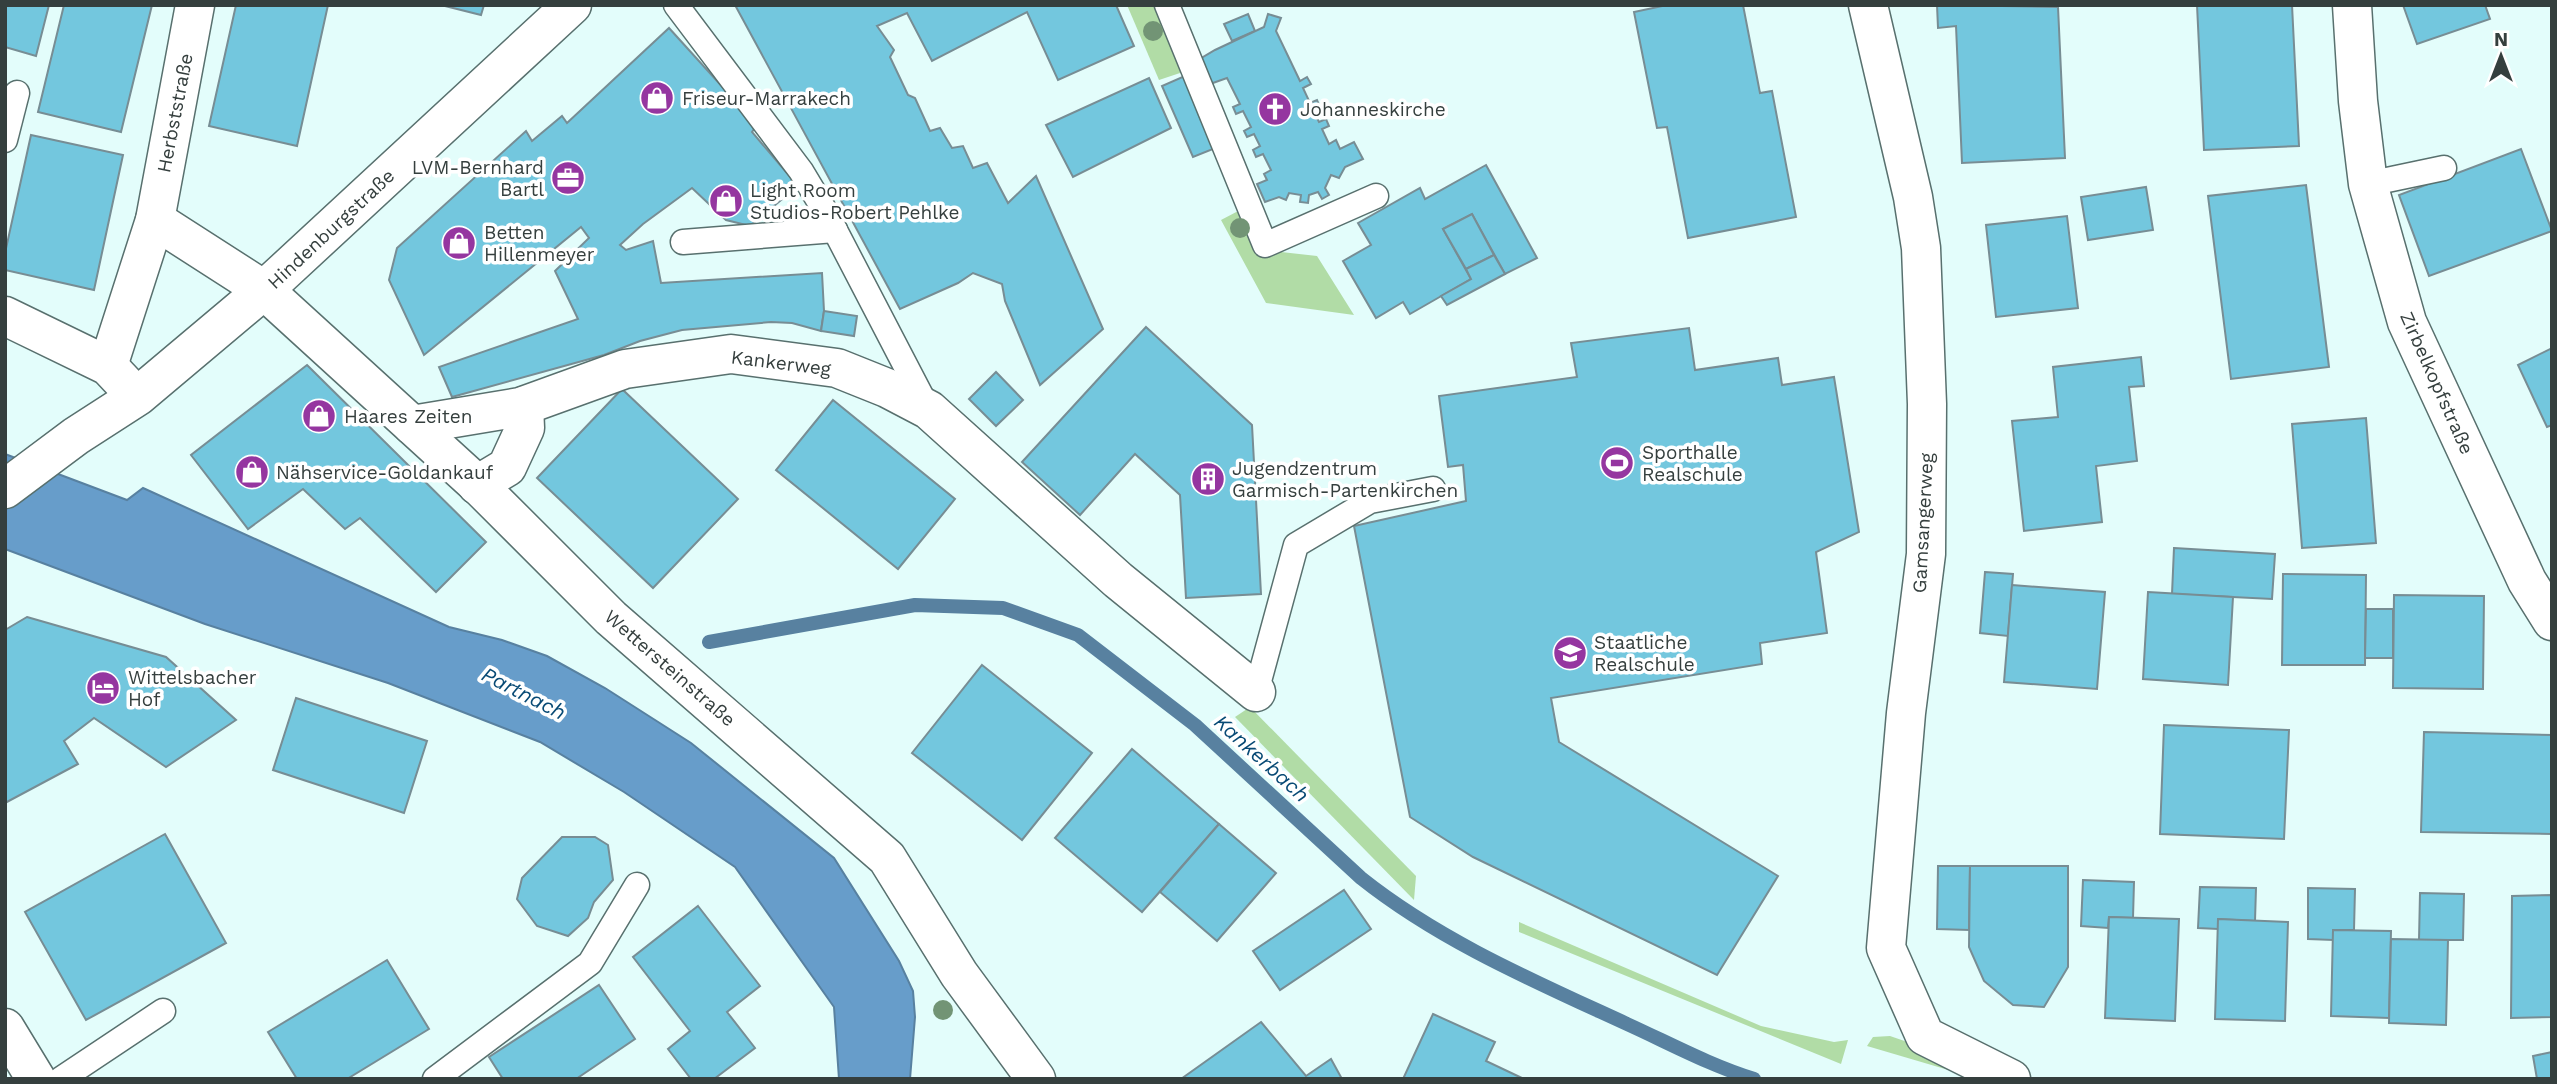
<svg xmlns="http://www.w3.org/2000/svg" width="2557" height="1084" font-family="'Work Sans',sans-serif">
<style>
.green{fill:#b1dca6}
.water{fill:#679dca;stroke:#5881a0;stroke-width:2}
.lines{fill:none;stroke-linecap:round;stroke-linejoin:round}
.stream{stroke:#5881a0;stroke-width:14}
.building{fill:#73c7de;stroke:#778d94;stroke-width:2}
.lane-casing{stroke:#58706e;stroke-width:27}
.street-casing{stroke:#58706e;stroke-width:41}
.secondary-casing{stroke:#58706e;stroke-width:41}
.lane{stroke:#fff;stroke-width:24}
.street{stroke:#fff;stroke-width:38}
.secondary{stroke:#fff;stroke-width:38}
.tree{fill:#729475}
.labels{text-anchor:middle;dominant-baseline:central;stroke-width:7;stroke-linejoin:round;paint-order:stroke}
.poi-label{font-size:19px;fill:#353f3e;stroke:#fff;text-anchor:start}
.street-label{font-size:19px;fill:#353f3e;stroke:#fff}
.water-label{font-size:21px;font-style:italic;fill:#084a75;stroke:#fff}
</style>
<rect width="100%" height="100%" fill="#e3fdfb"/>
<g class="green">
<path d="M1127,5H1156L1183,72L1159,80Z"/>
<path d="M1242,209L1264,250L1317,256L1354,315L1266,303L1221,220Z"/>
<path d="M1250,707L1416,876L1414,900L1235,717Z"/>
<path d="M1519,922L1761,1026L1834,1042L1848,1040L1841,1064L1519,932Z"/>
<path d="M1890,1036L1945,1055L1979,1079L1867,1046L1873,1037Z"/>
</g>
<path class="water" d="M5,454L127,500L143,488L449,627L502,640L547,656L605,688L691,743L834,858L899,961L913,991L915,1017L910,1079H839L834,1007L735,867L624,792L540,742L388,683L205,624L5,549Z"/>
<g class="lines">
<path class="stream" d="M709,642L915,605L1003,608L1078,635L1195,725L1361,878C1440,941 1536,982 1627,1024C1669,1043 1709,1065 1754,1079"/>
</g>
<g class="building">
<path d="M5,5H49L36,56L5,47Z"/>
<path d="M64,5H152L121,132L38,112Z"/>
<path d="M236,5H328L297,146L209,126Z"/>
<path d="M441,5H484L481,15Z"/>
<path d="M735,5H1116L1134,46L1058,80L1027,12L932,61L907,13L877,26L894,50L890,57L908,95L915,98L930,131L940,128L952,148L963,146L973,168L987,163L1008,203L1036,176L1103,329L1040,385L1005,301L1002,284L973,273L958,283L900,309Z"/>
<path d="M1667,5H1743L1760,93L1772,91L1796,217L1688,238L1667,127L1657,128L1634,12Z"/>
<path d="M1937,5L2058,7L2065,158L1962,163L1956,26L1938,28Z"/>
<path d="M2197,5H2292L2299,146L2204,150Z"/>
<path d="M2403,5H2485L2490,19L2417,44Z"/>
<path d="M1248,14L1255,31L1232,41L1224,24Z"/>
<path d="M1268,14L1281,18L1276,31L1300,81L1307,77L1311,84L1303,88L1310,103L1317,100L1320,107L1313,110L1319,122L1326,119L1329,126L1322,129L1329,144L1336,140L1340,149L1354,142L1363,159L1345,167L1339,178L1331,175L1325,188L1329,195L1322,199L1318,192L1309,195L1308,203L1300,202L1301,195L1289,193L1286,200L1279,197L1265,202L1257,184L1267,180L1264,174L1271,170L1263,154L1256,157L1253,150L1260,146L1254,134L1247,137L1244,131L1251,127L1243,111L1236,114L1233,107L1240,104L1227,78L1210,84L1193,63L1215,50L1264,27Z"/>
<path d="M669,28L757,125L752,132L798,186L750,226L726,220L692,188L643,224L620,245L626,250L653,241L661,283L822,273L824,311L821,331L792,323L771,322L682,330L640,341L604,355L452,397L439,367L578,319L555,271L589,238L581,227L424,355L389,280L397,248L526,131L532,141L562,116L567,123Z"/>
<path d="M1187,75L1218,147L1193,157L1162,86Z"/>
<path d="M1149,78L1171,128L1073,177L1046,125Z"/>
<path d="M31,135L123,155L94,290L5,270V253Z"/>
<path d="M2521,149L2552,231L2429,276L2399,195Z"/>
<path d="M1486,165L1537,258L1505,274L1472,214L1443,229L1471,279L1410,314L1403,302L1376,318L1343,261L1371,245L1358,223L1420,188L1425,199Z"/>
<path d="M2306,185L2329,367L2231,379L2208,196Z"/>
<path d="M2146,187L2153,230L2088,240L2081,197Z"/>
<path d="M1472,214L1494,255L1466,269L1443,229Z"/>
<path d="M2067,216L2078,308L1996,317L1986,225Z"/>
<path d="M1494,255L1505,274L1447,305L1441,296L1471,279L1466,269Z"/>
<path d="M824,311L857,316L854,336L821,331Z"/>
<path d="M1146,327L1252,425L1261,594L1186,598L1180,495L1135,454L1080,515L1022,462Z"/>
<path d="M1689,328L1695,370L1778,358L1782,385L1834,377L1859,532L1816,552L1827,633L1760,643L1762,664L1551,698L1559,742L1778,876L1717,975L1473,857L1410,817L1354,526L1466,501L1463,465L1448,467L1439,396L1577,377L1571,343Z"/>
<path d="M2552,348V425L2547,427L2518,365Z"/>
<path d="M2141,357L2144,386L2129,387L2137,461L2096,466L2102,522L2024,531L2012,421L2058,417L2053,367Z"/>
<path d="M307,365L486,542L436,592L360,518L345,529L303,489L248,529L191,455Z"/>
<path d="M996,372L1023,400L996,426L969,399Z"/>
<path d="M622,389L738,499L653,588L537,478Z"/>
<path d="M833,400L955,499L898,569L776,470Z"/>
<path d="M2366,418L2376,543L2302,548L2292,424Z"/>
<path d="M2174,548L2275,554L2272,599L2172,594Z"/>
<path d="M1985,572L2013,574L2008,636L1980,633Z"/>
<path d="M2283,574L2366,575L2365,665H2282Z"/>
<path d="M2012,585L2105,592L2097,689L2004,682Z"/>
<path d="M2148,592L2233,597L2228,685L2143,679Z"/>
<path d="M2394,595L2484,596L2483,689L2393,688Z"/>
<path d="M2366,609H2393V658H2365Z"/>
<path d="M27,617L166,657L236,720L166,767L94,718L64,741L78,764L5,803V630Z"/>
<path d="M982,665L1092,753L1022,840L912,753Z"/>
<path d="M296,698L427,741L404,813L273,770Z"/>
<path d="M2164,725L2289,730L2284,839L2160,834Z"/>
<path d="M2424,732L2552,735V834L2421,832Z"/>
<path d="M1132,749L1219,824L1142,912L1055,838Z"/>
<path d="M1219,824L1276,873L1217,941L1160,892Z"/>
<path d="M165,834L226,943L86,1020L25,912Z"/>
<path d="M562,837H595L608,845L613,880L594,902L588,918L568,936L537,926L517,899L522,878Z"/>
<path d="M1938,866H1970L1969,930L1937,929Z"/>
<path d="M1970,866H2068V967L2044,1007L2013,1005L1984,981L1969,947Z"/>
<path d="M2083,880L2134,882L2133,918L2109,917L2108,928L2081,926Z"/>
<path d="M2200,887L2256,888L2255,921L2218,919V929L2198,928Z"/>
<path d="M2308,888L2355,889L2354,930H2333V940L2308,939Z"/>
<path d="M1344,890L1371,929L1280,990L1253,951Z"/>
<path d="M2420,893L2464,894L2463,940H2419Z"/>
<path d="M2552,895V1017L2511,1018L2512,896Z"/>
<path d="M698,906L760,986L727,1012L755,1048L714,1079H691L668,1049L690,1031L633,957Z"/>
<path d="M2109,917L2179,919L2175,1021L2105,1018Z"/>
<path d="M2218,919L2288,922L2285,1021L2215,1019Z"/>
<path d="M2333,930L2391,931L2389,1018L2331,1016Z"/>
<path d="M2391,939L2448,940L2446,1025L2389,1023Z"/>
<path d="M387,960L429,1029L347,1079H297L268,1032Z"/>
<path d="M599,985L635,1039L576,1079H503L489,1057Z"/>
<path d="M1433,1014L1495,1042L1486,1061L1524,1079H1403Z"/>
<path d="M1261,1022L1306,1076L1331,1059L1342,1079H1181Z"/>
<path d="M2552,1052V1079H2537L2533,1056Z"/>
</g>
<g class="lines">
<g class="lane-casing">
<g id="lane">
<path d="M676,5L801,171L825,211L927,407"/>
<path d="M1167,5L1265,245L1376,196"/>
<path d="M5,140L17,93"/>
<path d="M2368,184L2444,168"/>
<path d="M683,242L835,230"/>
<path d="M1256,692L1296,545L1370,501L1433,489"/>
<path d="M61,1079L163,1011"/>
<path d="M435,1079L590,963L637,885"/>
</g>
</g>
<g class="street-casing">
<g id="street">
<path d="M1868,5L1913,197L1921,248L1927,404L1926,554L1906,713L1886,948L1925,1036L2011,1079"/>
<path d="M2352,5L2358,101L2368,184L2407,322L2527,581L2552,621"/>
<path d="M155,220L264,290L480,487L611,618L887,858L959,974L1036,1079"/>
<path d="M5,316L108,366L124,383"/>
<path d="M108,366L155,220L195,5"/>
<path d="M412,425L520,407L625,369L731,354L837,368L887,388L929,410L1118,580L1256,692"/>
<path d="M477,485L507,467L525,428L524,406"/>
<path d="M5,1028L36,1079"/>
</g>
</g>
<g class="secondary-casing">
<path id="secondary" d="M5,489L76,436L138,396L264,290L572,5"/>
</g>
<use href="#lane" class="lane"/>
<use href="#street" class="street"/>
<use href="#secondary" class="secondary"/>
</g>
<g class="tree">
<circle cx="1153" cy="31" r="10"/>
<circle cx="1240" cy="228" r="10"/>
<circle cx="943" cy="1010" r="10"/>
</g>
<defs>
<g id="shop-disc" transform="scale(1.75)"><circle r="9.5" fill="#9536a0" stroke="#fff"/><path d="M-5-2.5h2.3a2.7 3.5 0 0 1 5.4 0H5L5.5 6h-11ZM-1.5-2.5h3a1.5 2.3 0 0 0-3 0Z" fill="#fff"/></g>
<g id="church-disc" transform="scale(1.75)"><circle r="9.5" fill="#9536a0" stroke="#fff"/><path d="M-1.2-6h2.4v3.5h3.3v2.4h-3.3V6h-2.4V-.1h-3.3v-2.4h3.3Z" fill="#fff"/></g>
<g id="office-disc" transform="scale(1.75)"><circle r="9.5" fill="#9536a0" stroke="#fff"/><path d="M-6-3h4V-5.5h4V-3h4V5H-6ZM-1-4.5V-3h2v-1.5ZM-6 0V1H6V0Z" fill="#fff"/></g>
<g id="stadium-disc" transform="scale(1.75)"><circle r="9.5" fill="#9536a0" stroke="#fff"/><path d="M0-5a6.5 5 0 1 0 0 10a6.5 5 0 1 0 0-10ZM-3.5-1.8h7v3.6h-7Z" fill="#fff"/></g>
<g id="building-disc" transform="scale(1.75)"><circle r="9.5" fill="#9536a0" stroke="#fff"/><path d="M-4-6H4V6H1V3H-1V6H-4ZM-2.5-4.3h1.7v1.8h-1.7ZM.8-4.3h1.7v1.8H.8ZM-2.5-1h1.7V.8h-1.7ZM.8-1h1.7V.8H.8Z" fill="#fff"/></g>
<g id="school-disc" transform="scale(1.75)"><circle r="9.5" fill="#9536a0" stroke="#fff"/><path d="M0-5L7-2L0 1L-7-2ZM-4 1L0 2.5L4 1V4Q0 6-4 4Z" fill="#fff"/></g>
<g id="hotel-disc" transform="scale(1.75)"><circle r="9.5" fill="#9536a0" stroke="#fff"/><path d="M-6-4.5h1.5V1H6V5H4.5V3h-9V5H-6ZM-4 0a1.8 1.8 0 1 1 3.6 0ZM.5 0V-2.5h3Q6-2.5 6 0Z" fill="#fff"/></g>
</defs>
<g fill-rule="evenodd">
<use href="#shop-disc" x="657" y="98"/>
<use href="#church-disc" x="1275" y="109"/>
<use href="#office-disc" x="568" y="178"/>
<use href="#shop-disc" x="726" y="201"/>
<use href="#shop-disc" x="459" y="243"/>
<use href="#shop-disc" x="319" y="416"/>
<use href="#stadium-disc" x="1617" y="463"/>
<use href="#shop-disc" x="252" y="472"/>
<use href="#building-disc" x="1208" y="479"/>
<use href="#school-disc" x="1570" y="653"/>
<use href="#hotel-disc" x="103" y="688"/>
</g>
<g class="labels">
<g class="poi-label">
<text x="682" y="98">Friseur-Marrakech</text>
<text x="1300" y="109">Johanneskirche</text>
<text x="544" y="167" text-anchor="end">LVM-Bernhard<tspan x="544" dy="22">Bartl</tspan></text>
<text x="750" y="190">Light Room<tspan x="750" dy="22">Studios-Robert Pehlke</tspan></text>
<text x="484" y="232">Betten<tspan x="484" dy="22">Hillenmeyer</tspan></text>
<text x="344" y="416">Haares Zeiten</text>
<text x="1642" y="452">Sporthalle<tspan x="1642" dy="22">Realschule</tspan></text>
<text x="1232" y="468">Jugendzentrum<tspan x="1232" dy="22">Garmisch-Partenkirchen</tspan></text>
<text x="276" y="472">Nähservice-Goldankauf</text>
<text x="1594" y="642">Staatliche<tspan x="1594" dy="22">Realschule</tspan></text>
<text x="128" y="677">Wittelsbacher<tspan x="128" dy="22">Hof</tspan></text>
</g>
<g class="street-label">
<text transform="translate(175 113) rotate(-79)">Herbststraße</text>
<text transform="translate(331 229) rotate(-43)">Hindenburgstraße</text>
<text transform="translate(781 363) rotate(7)">Kankerweg</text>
<text transform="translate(2437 383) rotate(66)">Zirbelkopfstraße</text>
<text transform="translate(1923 523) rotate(-87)">Gamsangerweg</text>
<text transform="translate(670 668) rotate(41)">Wettersteinstraße</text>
</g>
<g class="water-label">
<text transform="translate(524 693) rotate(27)">Partnach</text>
<text transform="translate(1262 758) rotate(42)">Kankerbach</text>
</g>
</g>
<rect width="2557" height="1084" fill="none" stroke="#353f3e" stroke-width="14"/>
<g transform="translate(2501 56)" stroke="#ffffff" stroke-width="5" paint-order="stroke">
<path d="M0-5L12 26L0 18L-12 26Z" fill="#353f3e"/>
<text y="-10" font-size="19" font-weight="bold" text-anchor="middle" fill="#353f3e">N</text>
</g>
</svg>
